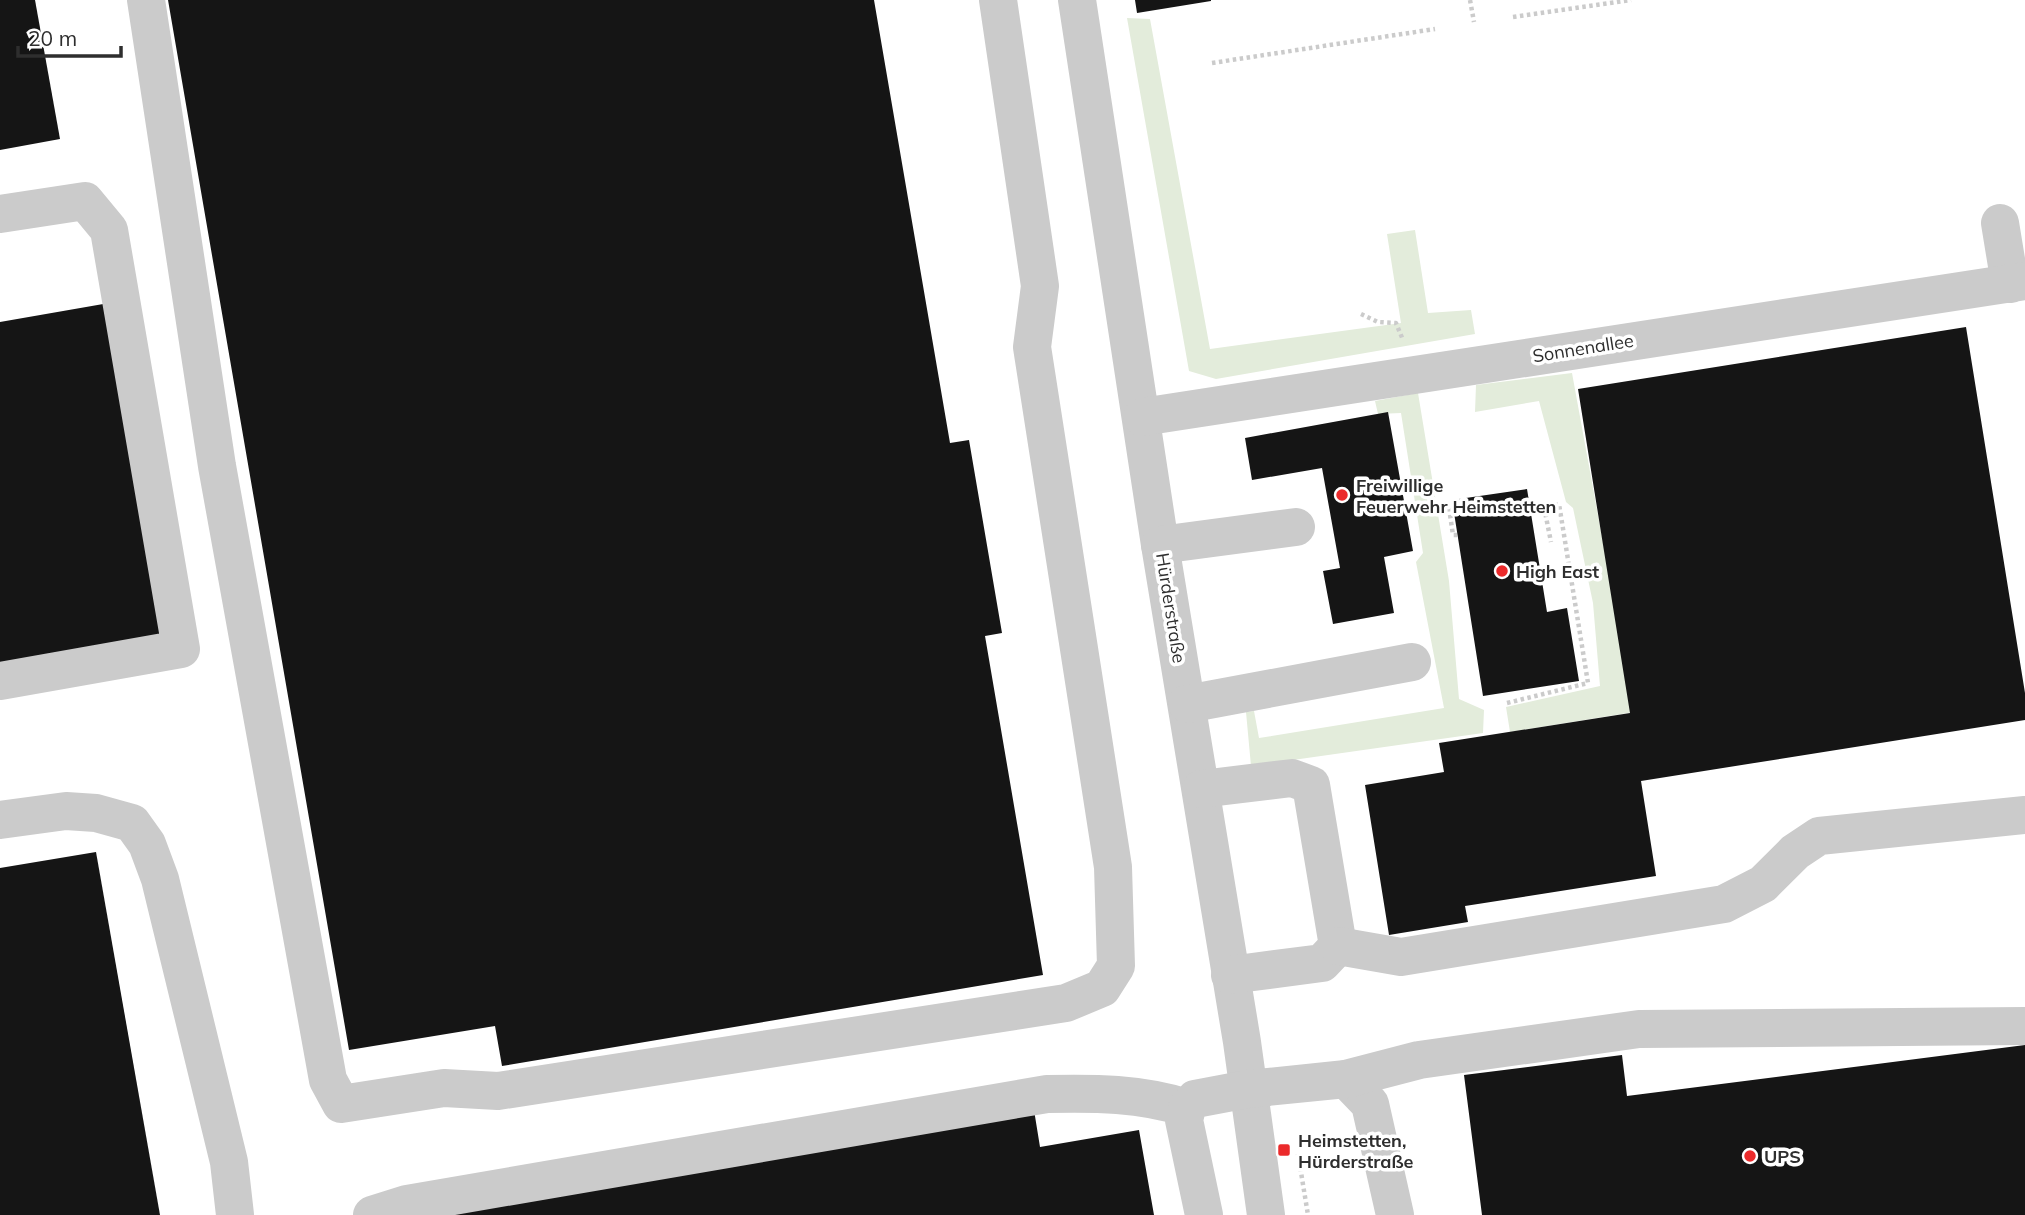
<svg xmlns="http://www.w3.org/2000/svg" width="2025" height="1215" font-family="Mulish,sans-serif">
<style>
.green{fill:#e3ecdb}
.building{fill:#151515}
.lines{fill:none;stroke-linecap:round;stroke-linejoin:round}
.path{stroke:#cbcbcb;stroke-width:4.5;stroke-dasharray:3.5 3.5;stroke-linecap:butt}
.minor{stroke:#cbcbcb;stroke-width:38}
.poi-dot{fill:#eb2a2b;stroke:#fff;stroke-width:2.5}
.labels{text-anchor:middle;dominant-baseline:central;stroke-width:7;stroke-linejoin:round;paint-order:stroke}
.street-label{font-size:18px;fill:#2e2e2e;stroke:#fff}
.poi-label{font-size:18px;font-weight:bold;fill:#2e2e2e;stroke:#fff;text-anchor:start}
</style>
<rect width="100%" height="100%" fill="#fff"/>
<g class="green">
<path d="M1127,18L1150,19L1210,349L1401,323L1387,234L1415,230L1428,313L1471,310L1475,334L1216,379L1189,371Z"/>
<path d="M1572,373L1634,712L1510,732L1506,707L1600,686L1593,603L1573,508L1566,502L1539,401L1475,412L1476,385Z"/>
<path d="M1418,393L1449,581L1459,699L1484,710L1483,733L1251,766L1246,712L1254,711L1259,738L1444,708L1416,562L1423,553L1401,413L1378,414L1375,401Z"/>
</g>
<g class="building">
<path d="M0,0H35L60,139L0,150Z"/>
<path d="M168,0H874L950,443L969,440L1002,633L985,636L1043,975L502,1066L495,1026L349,1050Z"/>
<path d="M1135,0H1211V1L1137,13Z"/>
<path d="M109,303L168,637L0,667V322Z"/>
<path d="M1966,327L2025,693V720L1641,781L1656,876L1465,906L1468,922L1389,935L1365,785L1444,772L1439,743L1630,713L1578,389Z"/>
<path d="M1388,412L1413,551L1384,557L1394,613L1333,624L1323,571L1340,568L1322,468L1252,480L1245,438Z"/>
<path d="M1527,489L1547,612L1567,608L1579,681L1483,696L1452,500Z"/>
<path d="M96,852L160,1215H0V868Z"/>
<path d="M2025,1045V1215H1482L1464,1075L1622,1055L1627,1096Z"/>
<path d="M1034,1110L1040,1147L1139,1130L1154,1215H417Z"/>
</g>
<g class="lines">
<g class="path">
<path d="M1470,0L1474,22"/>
<path d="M1513,17L1631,0"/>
<path d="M1212,63L1435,29"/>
<path d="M1361,314L1378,322L1396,323L1403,340"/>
<path d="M1449,508L1453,535H1457"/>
<path d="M1507,703L1588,683L1559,504L1544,507L1551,542"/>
<path d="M1298,1154L1308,1215"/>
</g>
<g class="minor">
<path d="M146,0L217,466L328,1080L341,1104L444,1088L498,1091L1066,1003L1102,988L1116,966L1113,867L1032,347L1040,286L998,0"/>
<path d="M1077,0L1160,545L1242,1042L1266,1215"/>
<path d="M0,214L85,201L109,230L181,649L0,681"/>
<path d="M2000,223L2010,284"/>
<path d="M1142,417L2025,281"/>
<path d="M1160,545L1296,527"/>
<path d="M1187,704L1412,662"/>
<path d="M1201,789L1292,778L1311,785L1338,946L1322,963L1230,975"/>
<path d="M0,820L66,811L96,813L132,823L147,844L160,879L229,1162L235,1215"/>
<path d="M1338,946L1401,957L1724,904L1763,884L1795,852L1819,836L2025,815"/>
<path d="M1346,1079L1370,1104L1395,1215"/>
<path d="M372,1215L407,1204L1047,1094C1095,1093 1140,1093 1187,1108"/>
<path d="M1204,1215L1184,1120L1187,1108L1195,1099L1248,1089L1346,1079L1419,1060L1639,1029L2025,1026"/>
</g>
</g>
<g class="poi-dot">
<circle cx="1342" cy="495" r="7"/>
<circle cx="1502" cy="571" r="7"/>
<rect x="1277" y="1143" width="14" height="14" rx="3.5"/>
<circle cx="1750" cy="1156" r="7"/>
</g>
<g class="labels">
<g class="street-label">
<text transform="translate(1583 348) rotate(-9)">Sonnenallee</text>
<text transform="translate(1171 608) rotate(81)">Hürderstraße</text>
</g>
<g class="poi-label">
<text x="1356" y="485">Freiwillige<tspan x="1356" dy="21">Feuerwehr Heimstetten</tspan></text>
<text x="1516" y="571">High East</text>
<text x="1298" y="1140">Heimstetten,<tspan x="1298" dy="21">Hürderstraße</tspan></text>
<text x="1764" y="1156">UPS</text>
</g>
</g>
<path d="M18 46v10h103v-10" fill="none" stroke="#2e2e2e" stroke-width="3.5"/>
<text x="28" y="46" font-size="21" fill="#2e2e2e" stroke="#ffffff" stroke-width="5" paint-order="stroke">20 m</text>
</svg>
